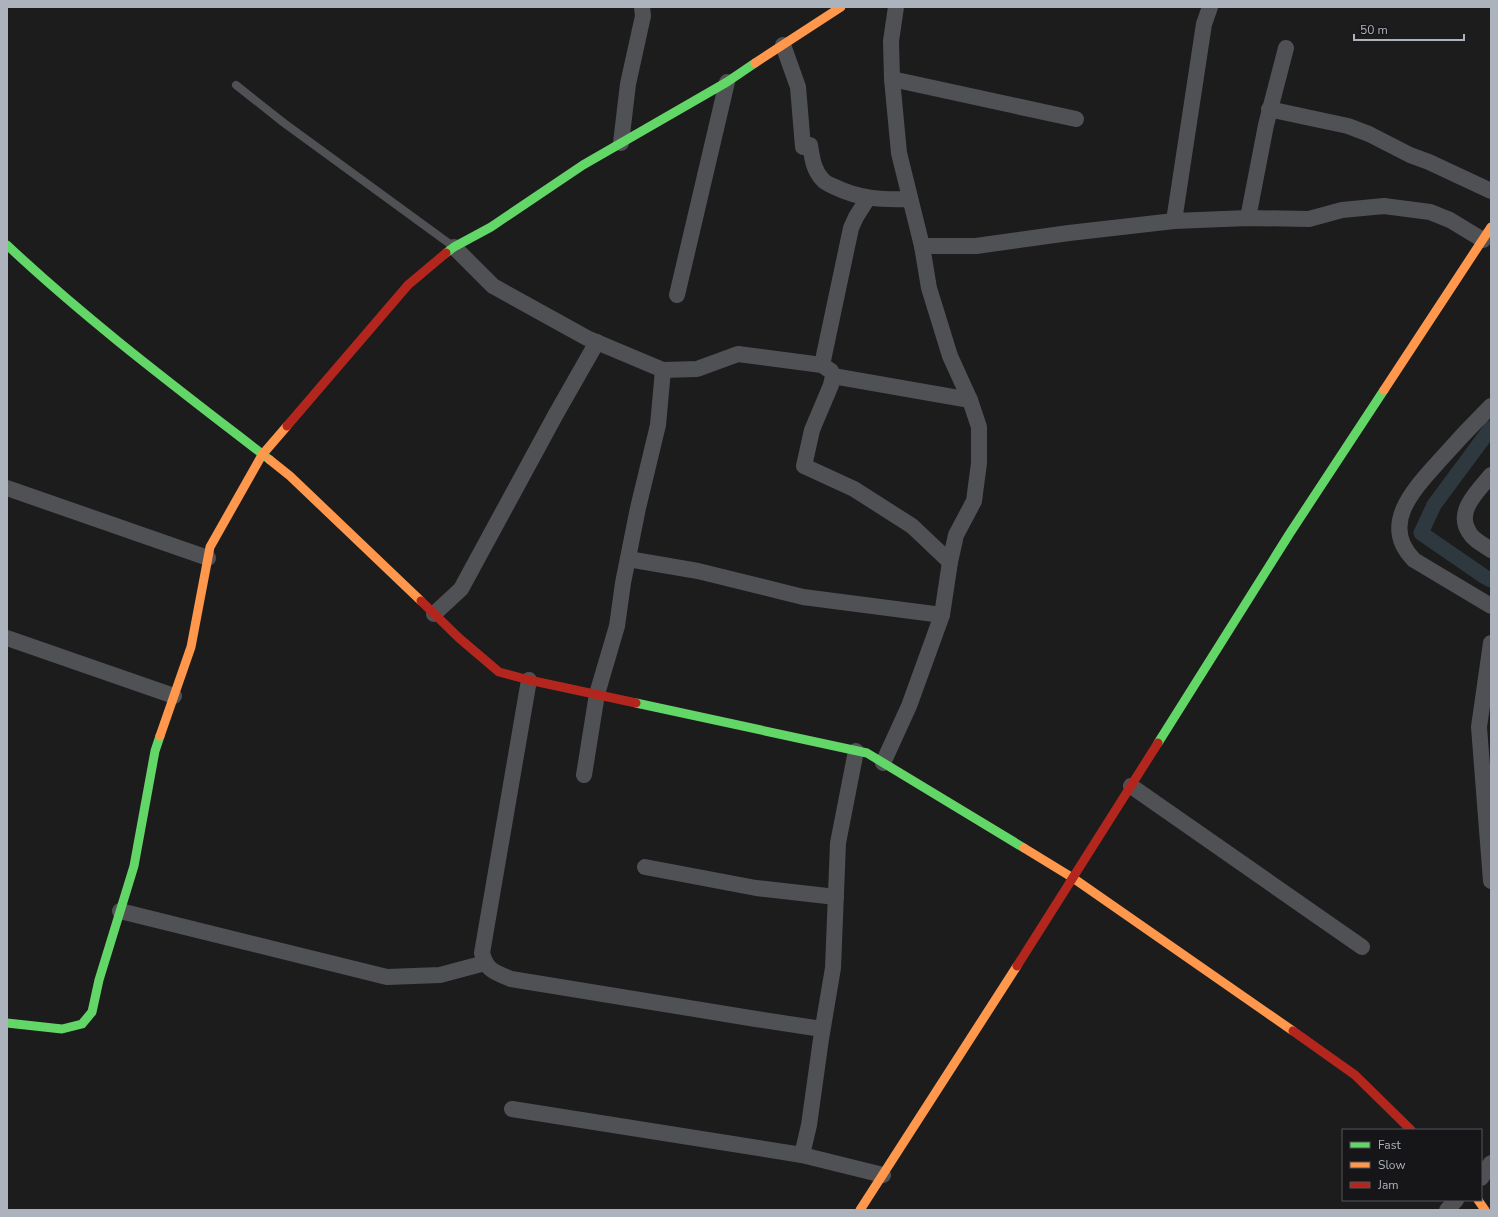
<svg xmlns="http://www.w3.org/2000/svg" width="1498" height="1217" font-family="'Nunito Sans',sans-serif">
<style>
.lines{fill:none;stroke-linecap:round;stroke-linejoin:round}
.canal{stroke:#2e383f;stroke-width:15}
.lane{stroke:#505155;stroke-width:8}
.street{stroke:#505155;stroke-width:16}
.fast{stroke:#63d668;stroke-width:9}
.slow{stroke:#ff974d;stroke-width:9}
.jam{stroke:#b3261e;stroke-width:9}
</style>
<rect width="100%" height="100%" fill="#1c1c1c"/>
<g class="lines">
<path class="canal" d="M1491,428L1434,505L1421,533L1485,577L1491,580"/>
<path class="lane" d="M236,85L284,123L454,247"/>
<g class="street">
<path d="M783,45L798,87L803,147"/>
<path d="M892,79L1076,119"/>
<path d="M1269,109L1348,126L1369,134L1410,155L1429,162L1491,191"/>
<path d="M621,143L628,84L643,16L642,7"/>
<path d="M810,145C812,157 813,169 822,179C825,183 830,185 835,187C859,199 884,200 910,199"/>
<path d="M1248,218L1266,125L1286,48"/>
<path d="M1174,221L1204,24L1210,7"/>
<path d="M922,246H976L1069,233L1174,221L1248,218L1309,219L1342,210L1384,206L1430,212L1450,220L1483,240"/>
<path d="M454,247L493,286L587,338L663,370L697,369L738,354L822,365L831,371L833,376L831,385L812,430L804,466L854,489L912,526L950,562"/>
<path d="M677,295L727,82"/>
<path d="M822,365L851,228L856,217L868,198"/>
<path d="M833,376L970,400"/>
<path d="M1491,406C1474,423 1457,441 1441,459C1416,487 1378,524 1414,560L1491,606"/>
<path d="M1491,475C1479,490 1455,511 1469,532C1473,540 1484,545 1491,550"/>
<path d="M7,488L208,558"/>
<path d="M628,559L698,571L803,597L942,615"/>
<path d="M434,614L461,589L556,414L597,342"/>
<path d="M7,638L174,696"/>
<path d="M1491,643L1479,727L1491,881"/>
<path d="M529,680L482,953C487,971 494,972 511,979L756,1019L822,1029"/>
<path d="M883,763L909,706L942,615L950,562L956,535L974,501L979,463V427L970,400L950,356L929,288L922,246L899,153L892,79L891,41L896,7"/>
<path d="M584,775L597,694L617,626L623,583L638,508L658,425L663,370"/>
<path d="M1131,786L1362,947"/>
<path d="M645,867L756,888L836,897"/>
<path d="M120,911L387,977L440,975L485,963"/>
<path d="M512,1109L802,1155L883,1175"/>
<path d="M802,1155L809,1125L821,1039L833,968L838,843L856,751"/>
<path d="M1481,1178L1491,1163"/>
<path d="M1447,1210L1456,1200"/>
</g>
<g class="fast">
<path d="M7,245C90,323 181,391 270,460"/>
<path d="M446,253L454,247L491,227L583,165L727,82L755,63"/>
<path d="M636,703L867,753L1024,848"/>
<path d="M1158,743L1290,533L1384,390"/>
<path d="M7,1023L62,1029L82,1024L92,1012L99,980L134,866L155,751L160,736"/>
</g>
<g class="slow">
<path d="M755,63L841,7"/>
<path d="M1384,390L1491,227"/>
<path d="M270,460L290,476L421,601"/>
<path d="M160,736L191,647L210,547L262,455L287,426"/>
<path d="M1024,848L1073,878L1293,1031"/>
<path d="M1478,1200L1485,1210"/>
<path d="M860,1210L1017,966"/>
</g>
<g class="jam">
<path d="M287,426L408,285L446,253"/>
<path d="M421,601L459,638L499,672L529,680L636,703"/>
<path d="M1017,966L1158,743"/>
<path d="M1293,1031L1355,1075L1411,1130"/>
</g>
</g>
<rect width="1498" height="1217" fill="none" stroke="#adb3bc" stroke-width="16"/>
<rect x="1342" y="1129" width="140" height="72" fill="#161618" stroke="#52555a"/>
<rect x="1350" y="1142" width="20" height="6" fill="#63d668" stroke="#52555a"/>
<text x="1378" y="1149" font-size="12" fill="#adb3bc">Fast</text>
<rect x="1350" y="1162" width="20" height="6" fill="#ff974d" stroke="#52555a"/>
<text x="1378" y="1169" font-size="12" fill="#adb3bc">Slow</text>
<rect x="1350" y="1182" width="20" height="6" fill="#b3261e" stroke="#52555a"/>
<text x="1378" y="1189" font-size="12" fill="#adb3bc">Jam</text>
<path d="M1354 34v6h110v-6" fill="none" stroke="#adb3bc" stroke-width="2"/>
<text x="1360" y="34" font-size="12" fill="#adb3bc" stroke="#161618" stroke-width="3" paint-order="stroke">50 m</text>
</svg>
